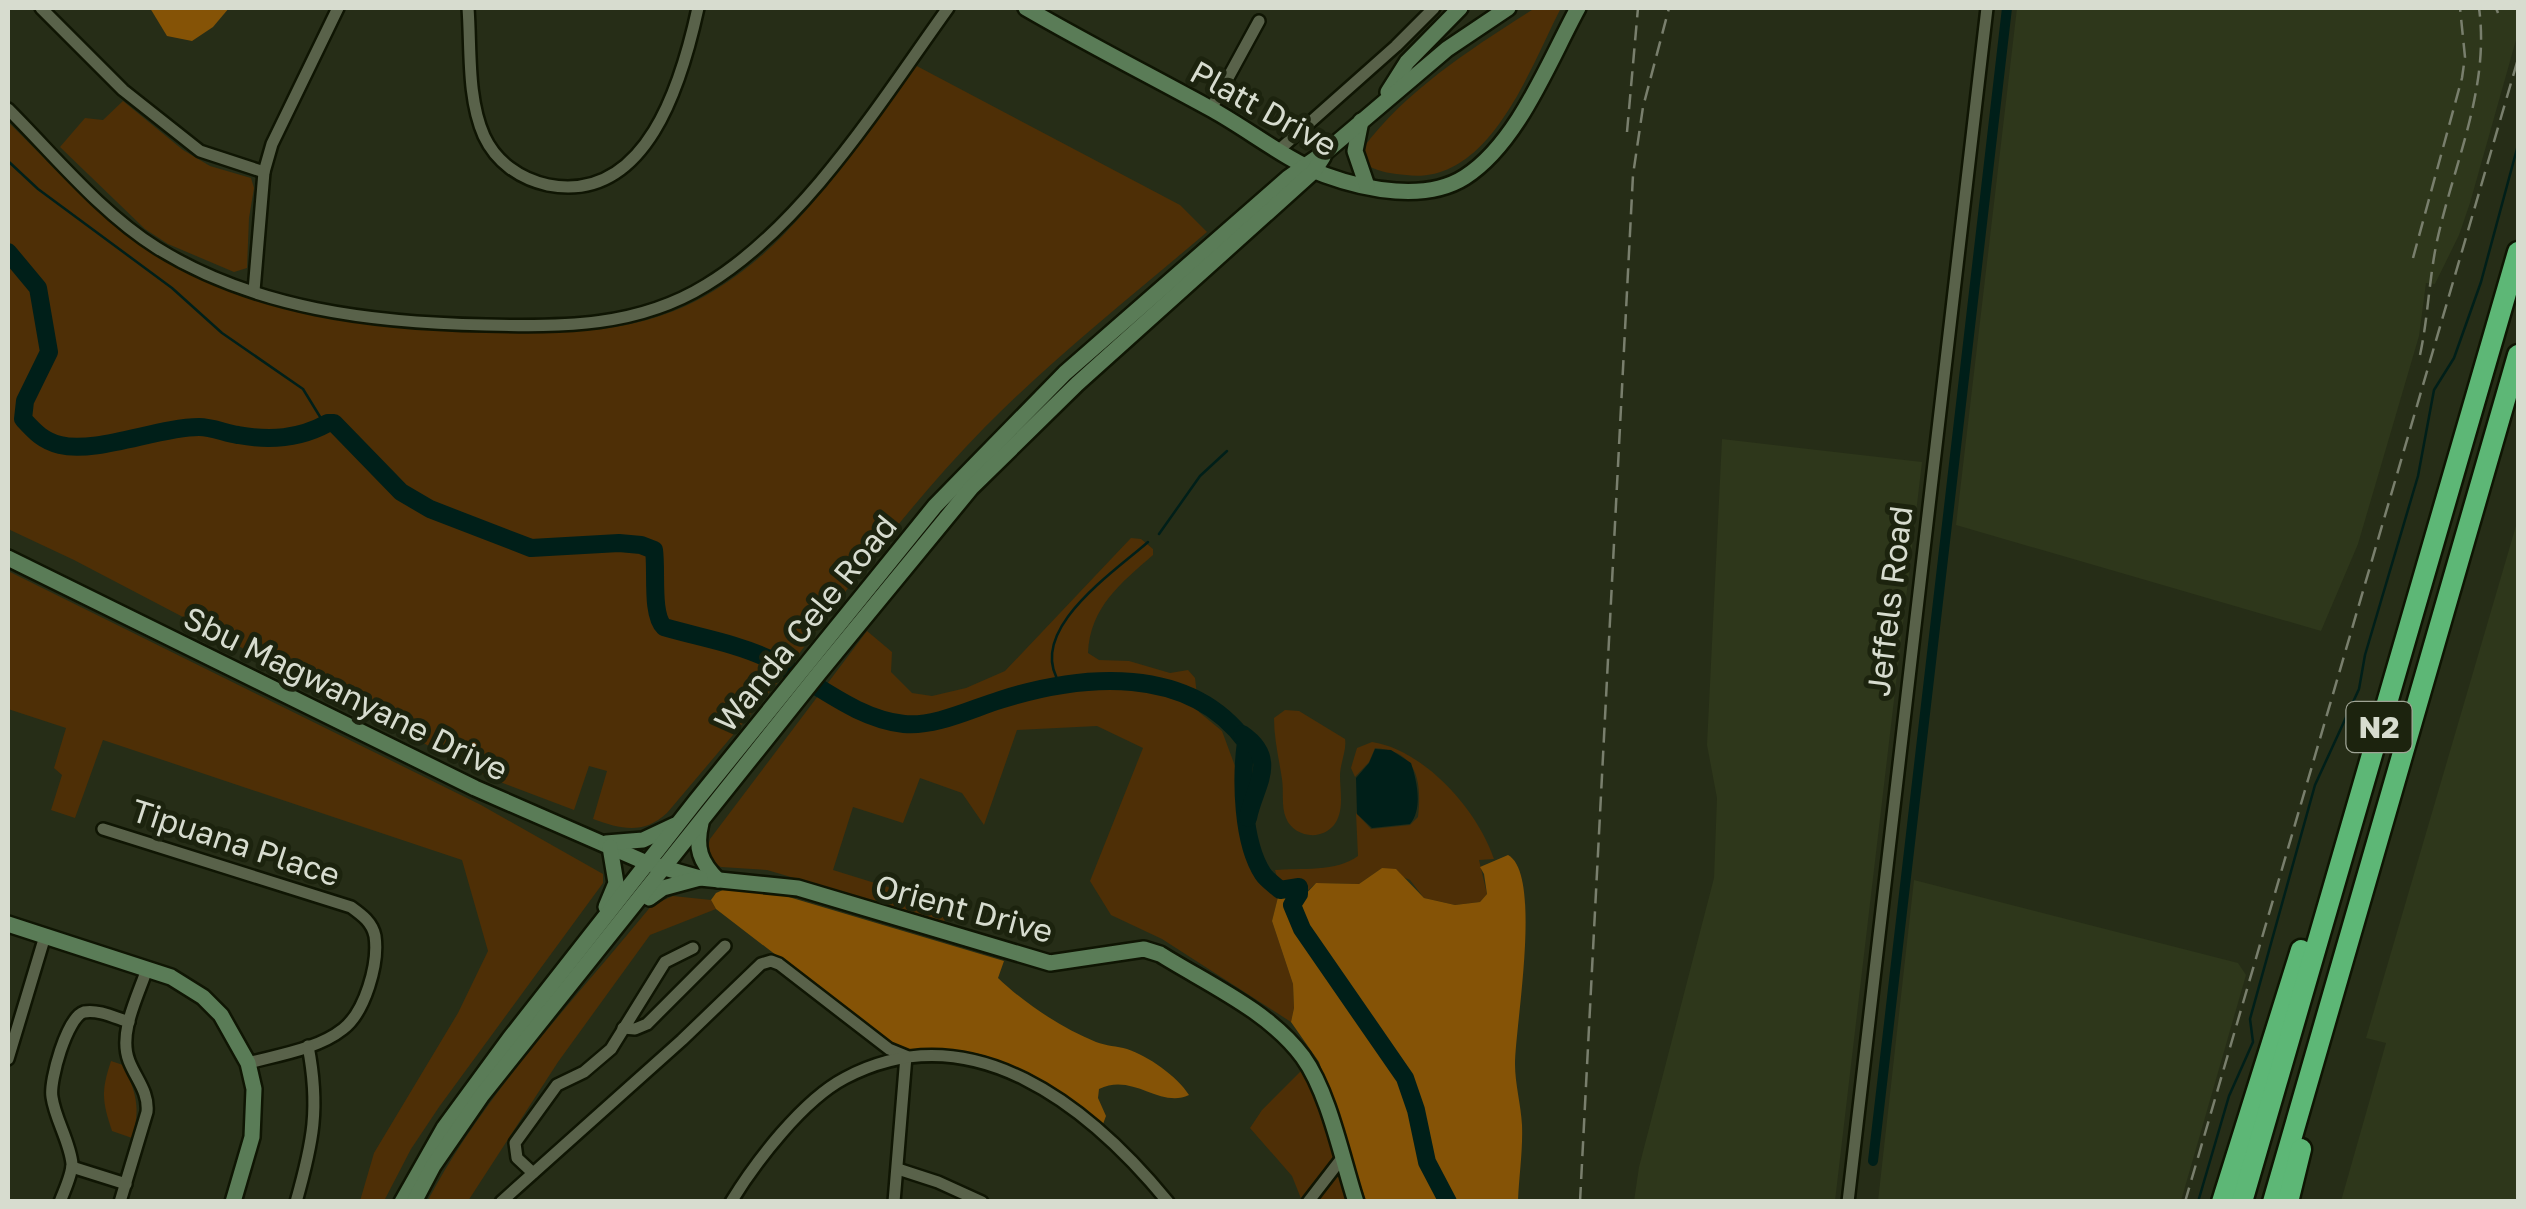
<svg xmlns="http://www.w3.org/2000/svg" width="2526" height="1209" font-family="'Golos Text',sans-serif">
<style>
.built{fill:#2e371b}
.green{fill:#4e2f06}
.forest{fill:#855306}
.water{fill:#001f19}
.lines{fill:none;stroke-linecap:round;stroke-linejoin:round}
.stream{stroke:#001f19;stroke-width:2.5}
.canal{stroke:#001f19;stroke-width:10}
.river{stroke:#001f19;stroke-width:18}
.street-casing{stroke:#0f1503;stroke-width:16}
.secondary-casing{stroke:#0f1503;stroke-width:20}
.highway-casing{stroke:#0f1503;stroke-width:25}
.street{stroke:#59624a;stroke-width:11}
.secondary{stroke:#5a7c57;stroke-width:15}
.highway{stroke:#5db776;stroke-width:20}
.rail{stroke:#797f6d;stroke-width:2.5;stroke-dasharray:15 8;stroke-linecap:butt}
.labels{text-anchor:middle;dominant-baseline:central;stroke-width:10;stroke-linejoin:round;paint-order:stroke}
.shield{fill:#1c230e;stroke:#9fa495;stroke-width:2.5}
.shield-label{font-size:30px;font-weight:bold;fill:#d7dccf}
.street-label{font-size:32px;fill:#d7dccf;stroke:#1c230e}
</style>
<rect width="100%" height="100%" fill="#262d17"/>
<g class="built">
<path d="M2017,8H2518L2516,40L2470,203L2459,235L2435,284L2426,283L2419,336L2358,544L2321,631L1956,525Z"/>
<path d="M1722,439L1922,462L1835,1201H1634L1639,1167L1714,878L1717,798L1707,745Z"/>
<path d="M2518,519V1201H2341L2386,1043L2366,1038Z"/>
<path d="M1914,880L2238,963L2246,975L2181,1201H1878Z"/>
</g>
<g class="green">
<path d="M1535,8H1561C1530,67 1490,186 1406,175C1393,174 1380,172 1368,166L1362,156L1363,148C1407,89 1474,47 1535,8Z"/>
<path d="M913,64L1180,205L1207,232C1132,296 1053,358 984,428C909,505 845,591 782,677L768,675L762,682L770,677L777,683L667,813C643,835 621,829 593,819L607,771L589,766L574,810L492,779L74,560L8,529V122C55,167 102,224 160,257C260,315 375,330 489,332C569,334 645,334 715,290C801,238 857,143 913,64Z"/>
<path d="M123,101L183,150L210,166L251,178L254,188L249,218L247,268L234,272L168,244L145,229L60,147L85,118L103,120Z"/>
<path d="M1131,538L1141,539L1153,549V555C1121,583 1090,607 1088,653L1099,660L1129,661L1170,673L1188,670L1195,678L1199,712L1222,731L1235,766L1244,854L1259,882L1278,897L1272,921L1293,984L1294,1008L1291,1022L1162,939L1111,915L1090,881L1143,748L1097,726L1017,730L984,825L962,793L920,778L903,823L853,807L833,870L949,906L944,922L767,870L721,867L712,862L706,853L710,839L867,631L892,652L891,672L912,693L932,696L966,688L1005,671Z"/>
<path d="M8,571L481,805L603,874V883L439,1107L411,1149L384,1201H360L374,1153L458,1013L488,951L462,860L103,740L75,818L51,810L62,775L54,768L66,728L8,709Z"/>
<path d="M1285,710L1299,711L1345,739C1347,750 1340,763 1340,776C1340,791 1344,808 1336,822C1324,842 1294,838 1286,818C1281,806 1284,792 1282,779C1279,759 1274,739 1274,718Z"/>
<path d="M1372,742C1425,750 1478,811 1494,859L1479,860L1487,894L1480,902L1455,905L1424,898L1410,880L1382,868L1359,884L1316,883L1305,893L1304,883L1294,879L1283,884L1278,881L1275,870C1300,868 1337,872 1358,856L1356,813L1371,829L1410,825L1418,817C1422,780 1417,751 1375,748L1369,762L1355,777L1351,768L1357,748Z"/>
<path d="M673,896L711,900L716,909L650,935L558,1062L468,1201L427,1202C483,1095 576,998 652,905Z"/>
<path d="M111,1061L123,1065C136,1092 141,1108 132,1138L112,1131C102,1101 101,1091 111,1061Z"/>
<path d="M1302,1070L1312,1090L1348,1201H1302L1292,1176L1250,1128L1262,1110Z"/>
</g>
<g class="forest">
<path d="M150,8H229L213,27L192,41L167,36Z"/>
<path d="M1508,855C1543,874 1515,1026 1515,1064C1515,1084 1521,1105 1522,1125C1523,1150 1519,1176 1518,1201H1366L1319,1062L1291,1022L1294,1008L1293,984L1272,921L1278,897H1303L1316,883L1359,884L1382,868L1396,869L1424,898L1455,905L1480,902L1487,894L1484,874L1480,867Z"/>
<path d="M725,889L772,892L1004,961L998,978C1025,1004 1062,1028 1096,1042C1106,1046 1117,1046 1127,1049C1148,1056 1177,1076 1189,1095C1160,1109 1133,1072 1099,1089L1098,1098L1106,1116L1103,1124C1062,1097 1027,1067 979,1054C950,1047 918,1057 893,1045L716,909L711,900L716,893Z"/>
</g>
<path class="water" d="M1375,749L1391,750L1411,763C1417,781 1423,809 1410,824L1372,828L1357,814L1356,778L1369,763Z"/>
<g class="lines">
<g class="stream">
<path d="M8,161L38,189L172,288L222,333L303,389L322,420L328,423"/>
<path d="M2517,400H2518"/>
<path d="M1159,534L1200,476L1227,451"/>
<path d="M1061,685C1023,632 1113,573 1148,542"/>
<path d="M2198,1202L2229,1096L2253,1042L2250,1019L2315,785L2359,689L2365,655L2418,476L2434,390L2454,358L2481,282L2518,145"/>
</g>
<path class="canal" d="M1873,1161L2007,8"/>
<g class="river">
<path d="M8,252L38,288L49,352L25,401L23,419C35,432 43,441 60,445C96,454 159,427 199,427C212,427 225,433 238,435C270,441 299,439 328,423H334L401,492L430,509L531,548L619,543L641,545L654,550C657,571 651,614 664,627C698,637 735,643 767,658C813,679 852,718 904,724C935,727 971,709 1000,700C1082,674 1189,664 1246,742C1241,779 1242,842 1263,874C1267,880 1275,885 1280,890L1299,887V894L1292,905L1302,929L1405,1078L1416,1110L1427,1162L1448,1202"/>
<path d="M1242,734C1280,760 1254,786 1248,818"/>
</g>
<g class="street-casing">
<g id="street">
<path d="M41,8L123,90L200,151L264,172"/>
<path d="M468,8C471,48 467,98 484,136C496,162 520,179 548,185C647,204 682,81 698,8"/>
<path d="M8,109C55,156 101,213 157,248C255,309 374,323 486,325C563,327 638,327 706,285C805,225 881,101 948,8"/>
<path d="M1211,109L1259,21"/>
<path d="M1280,149L1396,46L1434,8"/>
<path d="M254,291L264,172L272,144L338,8"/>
<path d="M103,829L351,907C362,915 372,922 375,936C379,964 365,1012 343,1029C318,1049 278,1055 248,1063"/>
<path d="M623,1028L635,1029L647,1024L725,946"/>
<path d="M8,1059L45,936"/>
<path d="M72,1167L126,1184"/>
<path d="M898,1169L938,1182L982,1202"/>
<path d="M533,1173L517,1158L515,1143L557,1085L584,1072L611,1049L665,962L693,948"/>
<path d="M60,1202C64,1191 72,1175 72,1164C70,1142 55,1119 52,1097C49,1081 67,1017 84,1012C98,1009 116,1018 129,1022"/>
<path d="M120,1202L147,1112C149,1092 136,1079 129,1061C118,1033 138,996 147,969"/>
<path d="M296,1202C313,1142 320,1108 308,1046"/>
<path d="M501,1202L682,1040L761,964L771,961L779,964L889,1049L906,1056L894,1202"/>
<path d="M731,1202C756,1161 803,1100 845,1078C972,1011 1090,1107 1168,1202"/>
<path d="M1308,1202L1342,1158"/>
<path d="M1848,1202L1987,8"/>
</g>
</g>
<g class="secondary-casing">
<g id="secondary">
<path d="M1026,8C1088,44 1151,76 1213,110C1249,130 1288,161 1325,175C1366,190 1426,202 1465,177C1518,143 1549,61 1578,8"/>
<path d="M1388,92L1407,62L1460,8"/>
<path d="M1361,121L1355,151L1367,186"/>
<path d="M8,558L475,788L647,863L700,878L798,888L1050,963L1144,949L1160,954C1208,984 1269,1011 1303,1057C1329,1093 1342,1159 1356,1202"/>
<path d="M701,823C695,848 700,862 718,880"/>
<path d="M606,843L643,840L675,825"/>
<path d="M649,898L663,888L700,878"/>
<path d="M606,907L616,883L610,847"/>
<path d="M8,924L171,977L203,997L221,1015L248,1063L254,1089L252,1137L233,1202"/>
<path d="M402,1202L444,1128L510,1038L696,801L935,506L1065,373L1288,178L1328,150L1447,49L1508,8"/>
<path d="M414,1202L433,1166L482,1095L819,673L971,488L1077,384L1314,171L1323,157"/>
</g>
</g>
<g class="highway-casing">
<g id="highway">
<path d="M2222,1202L2301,950"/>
<path d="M2242,1202L2518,252"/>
<path d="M2273,1202L2518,355"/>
<path d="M2288,1202L2301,1149"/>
</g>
</g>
<use href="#street" class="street"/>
<use href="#secondary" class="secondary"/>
<use href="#highway" class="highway"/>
<g class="rail">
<path d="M2496,8L2498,13"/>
<path d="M1627,132L1638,8"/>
<path d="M2413,258L2462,78L2465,57L2460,8"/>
<path d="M2420,355C2428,318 2429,279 2437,241C2454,163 2490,88 2479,8"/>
<path d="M1580,1202L1633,175L1643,107L1669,8"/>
<path d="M2185,1202L2518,59"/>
</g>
</g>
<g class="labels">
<rect class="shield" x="2346.5" y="702" width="65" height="50" rx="8"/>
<g class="shield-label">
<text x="2379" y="727">N2</text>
</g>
<g class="street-label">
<text transform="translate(1264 108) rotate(29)">Platt Drive</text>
<text transform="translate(1889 601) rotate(-83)">Jeffels Road</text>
<text transform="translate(805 623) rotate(-51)">Wanda Cele Road</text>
<text transform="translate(346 693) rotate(26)">Sbu Magwanyane Drive</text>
<text transform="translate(236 842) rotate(18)">Tipuana Place</text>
<text transform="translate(964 908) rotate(15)">Orient Drive</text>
</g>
</g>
<rect width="2526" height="1209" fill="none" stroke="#d7dccf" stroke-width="20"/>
</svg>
